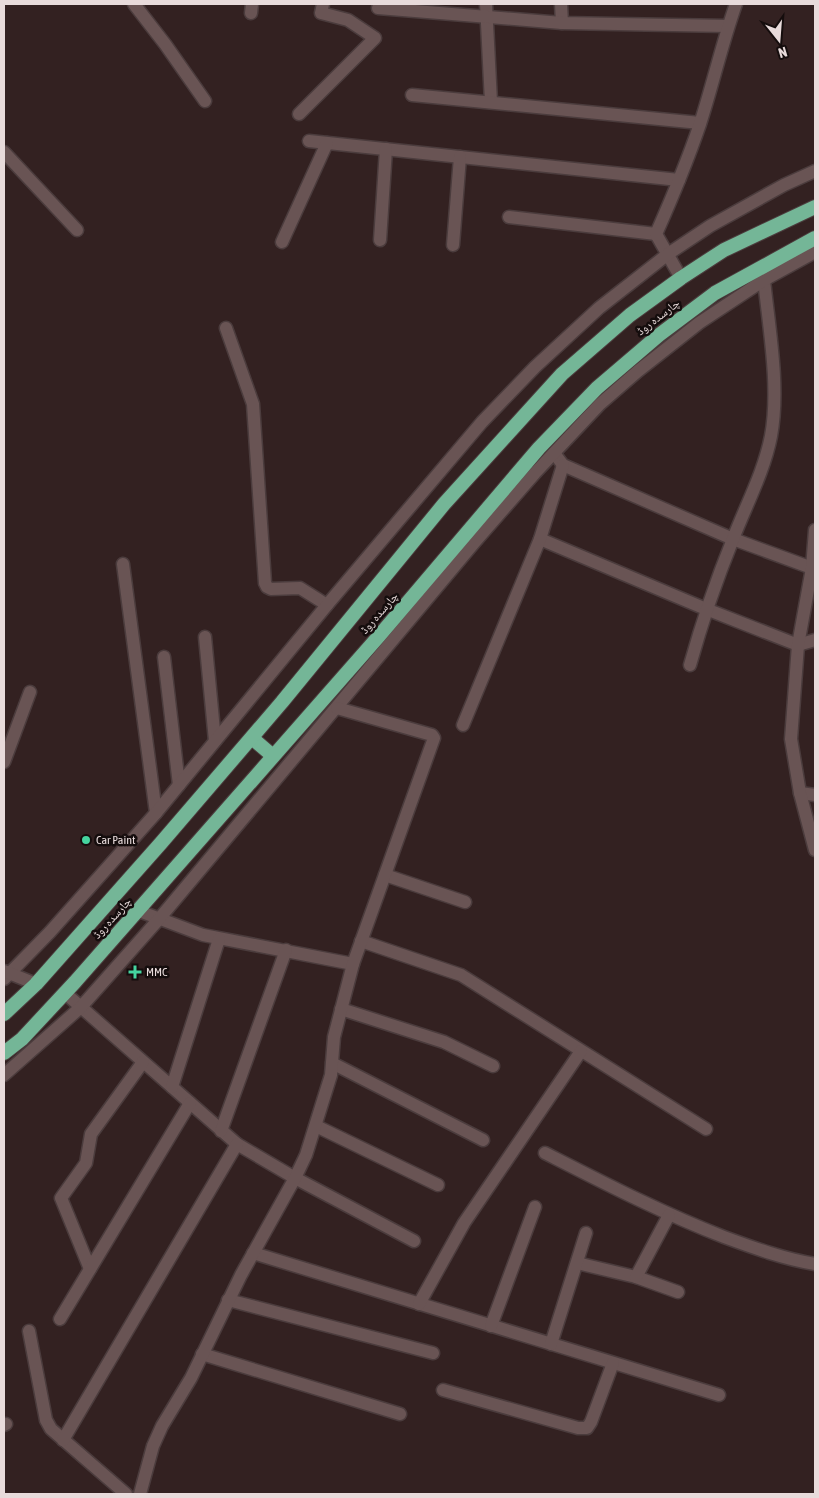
<svg xmlns="http://www.w3.org/2000/svg" width="819" height="1498" font-family="'Asap Condensed','Noto Naskh Arabic',sans-serif">
<style>
.lines{fill:none;stroke-linecap:round;stroke-linejoin:round}
.minor-casing{stroke:#4b3c3d;stroke-width:15}
.tertiary-casing{stroke:#4b3c3d;stroke-width:15}
.trunk-casing{stroke:#4b3c3d;stroke-width:16}
.minor{stroke:#695454;stroke-width:12}
.tertiary{stroke:#695454;stroke-width:12}
.trunk{stroke:#74b697;stroke-width:14}
.poi-dot{fill:#45d49f;stroke:#150d0d;stroke-width:2}
.labels{text-anchor:middle;dominant-baseline:central;stroke-width:5;stroke-linejoin:round;paint-order:stroke}
.street-label{font-size:12px;fill:#e8dbdb;stroke:#150d0d}
.poi-label{font-size:12px;fill:#e8dbdb;stroke:#150d0d;text-anchor:start}
</style>
<rect width="100%" height="100%" fill="#332121"/>
<g class="lines">
<g class="minor-casing">
<g id="minor">
<path d="M134,4L165,44L205,101"/>
<path d="M486,4L491,102"/>
<path d="M561,4L562,23"/>
<path d="M378,8L562,23L728,26"/>
<path d="M251,13L252,4"/>
<path d="M412,95L700,123"/>
<path d="M299,114L375,38L348,20L321,13L323,4"/>
<path d="M309,141L679,180"/>
<path d="M4,152L77,230"/>
<path d="M509,217L656,234"/>
<path d="M380,240L386,149"/>
<path d="M282,242L327,143"/>
<path d="M453,245L460,157"/>
<path d="M681,278L656,234C672,198 687,162 700,124C713,84 722,43 736,4"/>
<path d="M226,328L253,404L265,583L267,587L271,589L300,588L327,605"/>
<path d="M554,453L563,465L733,539L812,568"/>
<path d="M540,539L706,609L798,645L815,640"/>
<path d="M123,564L156,813"/>
<path d="M205,637L215,741"/>
<path d="M164,657L179,785"/>
<path d="M690,665C702,622 716,581 733,539C746,505 764,472 771,436C780,388 769,328 764,280"/>
<path d="M463,725L540,539L563,465"/>
<path d="M4,762L30,692"/>
<path d="M800,793L815,795"/>
<path d="M385,875L465,902"/>
<path d="M139,911L203,935L353,964"/>
<path d="M361,941L461,975L706,1129"/>
<path d="M4,979L50,932L156,813L327,605L482,422L535,367L599,308L668,254L710,226L784,185L815,171"/>
<path d="M65,993L237,1144L295,1178L414,1241"/>
<path d="M341,1009L444,1042L493,1066"/>
<path d="M332,1063L483,1140"/>
<path d="M4,1075L81,1007L159,919L474,543L535,473L600,404L638,371L699,323L764,280L815,252"/>
<path d="M172,1087L219,939"/>
<path d="M316,1126L438,1185"/>
<path d="M221,1131L286,950"/>
<path d="M545,1153C604,1183 662,1213 724,1237C754,1248 784,1259 815,1264"/>
<path d="M253,1253L719,1395"/>
<path d="M577,1263L636,1277L678,1292"/>
<path d="M90,1269L61,1198L86,1163L91,1134L143,1062"/>
<path d="M636,1277L669,1215"/>
<path d="M228,1300L433,1353"/>
<path d="M419,1304L464,1223L581,1051"/>
<path d="M60,1319L190,1103"/>
<path d="M491,1326L535,1207"/>
<path d="M29,1331L46,1420L51,1429L126,1494"/>
<path d="M551,1344L586,1233"/>
<path d="M202,1354L400,1414"/>
<path d="M443,1390L578,1428H587L591,1422L613,1363"/>
<path d="M4,1425L6,1424"/>
<path d="M63,1440L237,1144"/>
<path d="M140,1494L153,1446L162,1426L191,1378L241,1275L295,1178L306,1155L331,1075L334,1037L353,964L434,738L432,735L337,708"/>
</g>
</g>
<g class="tertiary-casing">
<g id="tertiary">
<path d="M815,530L812,568L798,645L791,739L800,793L815,850"/>
<path d="M4,971L36,984"/>
</g>
</g>
<g class="trunk-casing">
<g id="trunk">
<path d="M252,738L273,756"/>
<path d="M4,1014L36,984L161,843L282,702L444,504L562,374L630,315L681,278L724,250L815,207"/>
<path d="M4,1053L22,1039L75,982L379,636L539,448L597,388L659,335L715,293L815,238"/>
</g>
</g>
<use href="#minor" class="minor"/>
<use href="#tertiary" class="tertiary"/>
<use href="#trunk" class="trunk"/>
</g>
<g class="poi-dot">
<circle cx="86" cy="840" r="5"/>
<path d="M132.5 964.5h5v5h5v5h-5v5h-5v-5h-5v-5h5z"/>
</g>
<g class="labels">
<g class="street-label">
<text transform="translate(658 317) rotate(-38)">چارسدہ روڈ</text>
<text transform="translate(379 613) rotate(-49)">چارسدہ روڈ</text>
<text transform="translate(112 918) rotate(-48)">چارسدہ روڈ</text>
</g>
<g class="poi-label">
<text x="96" y="840">Car Paint</text>
<text x="146" y="972">MMC</text>
</g>
</g>
<rect width="819" height="1498" fill="none" stroke="#e8dbdb" stroke-width="10"/>
<g transform="translate(779 40) rotate(163)" stroke="#150d0d" stroke-width="4" paint-order="stroke">
<path d="M0-4L9 19L0 12L-9 19Z" fill="#e8dbdb"/>
<text y="-8" font-size="14" font-weight="bold" text-anchor="middle" fill="#e8dbdb">N</text>
</g>
</svg>
